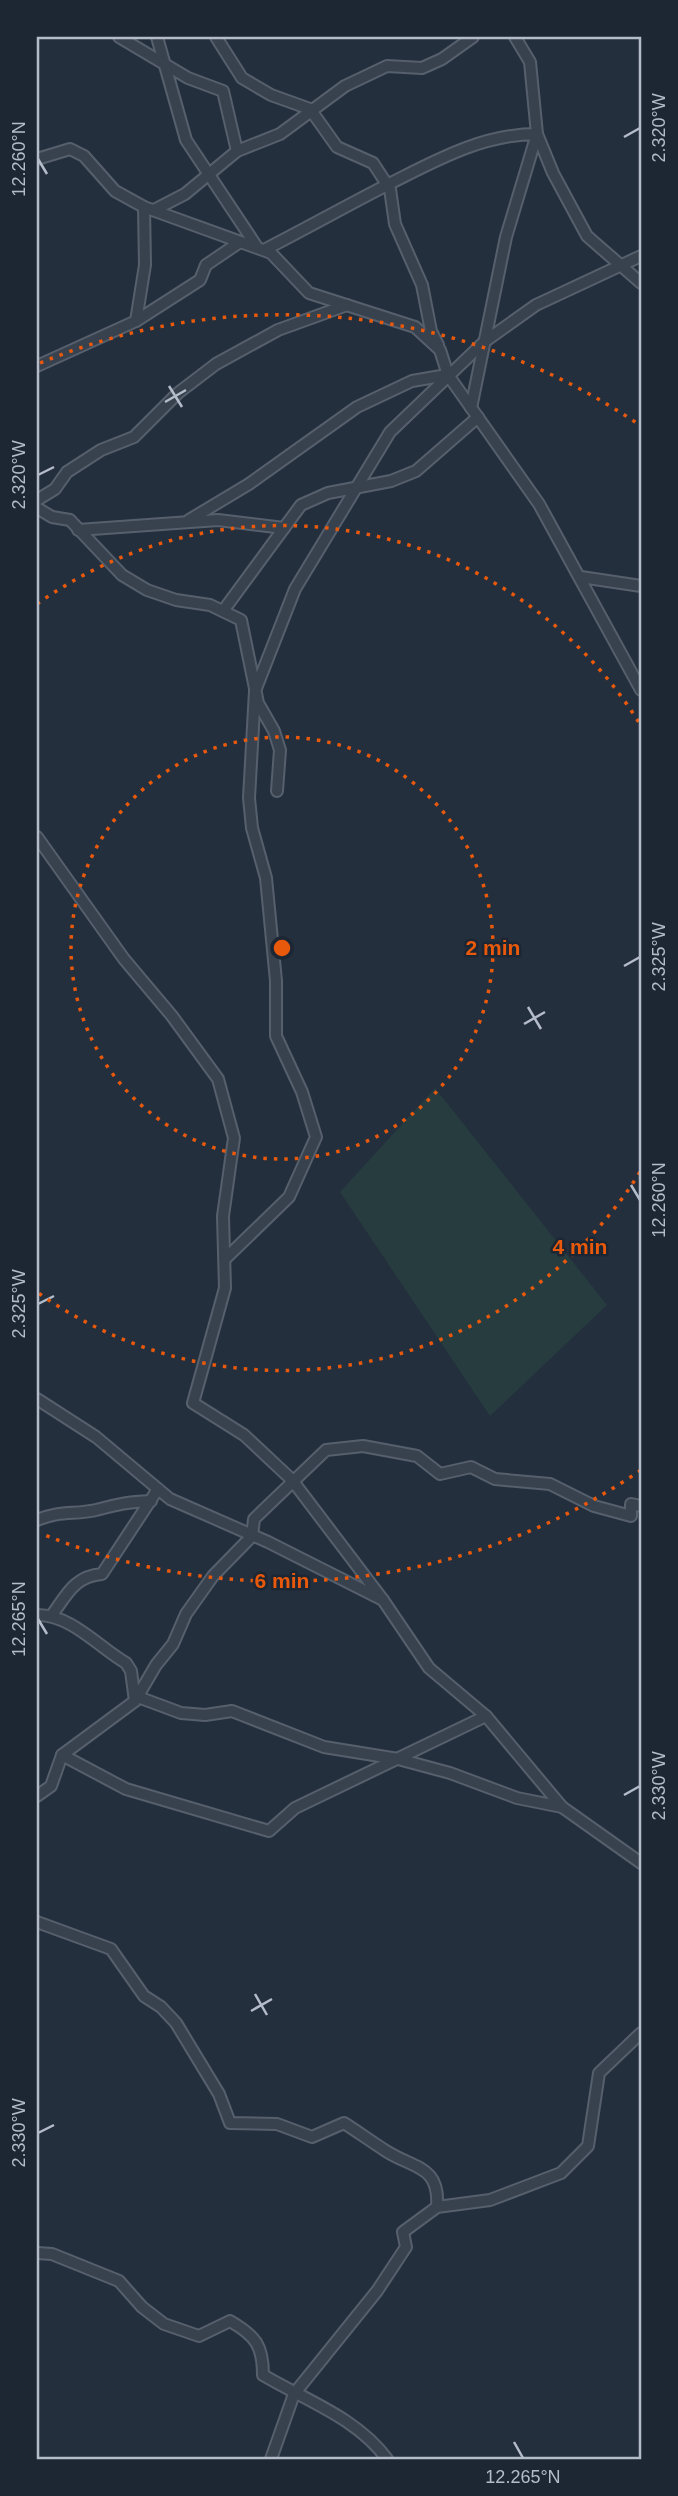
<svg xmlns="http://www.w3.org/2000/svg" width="678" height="2496" font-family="Helvetica,sans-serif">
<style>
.green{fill:#263c3f}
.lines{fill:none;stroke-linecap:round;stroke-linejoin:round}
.minor-casing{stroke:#565f6c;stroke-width:14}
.minor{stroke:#38414e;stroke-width:10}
.ticks{fill:none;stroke:#b4bcc9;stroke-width:2.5}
.ring{fill:none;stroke:#e8590c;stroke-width:3.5;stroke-dasharray:3.5 7}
.centre{fill:#e8590c;stroke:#1d2633;stroke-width:3.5}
.ring-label{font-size:21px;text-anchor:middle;font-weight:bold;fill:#e8590c;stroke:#1d2633;stroke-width:5;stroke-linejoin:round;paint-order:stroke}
.neatline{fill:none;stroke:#b4bcc9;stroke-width:2.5}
.ticks-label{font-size:18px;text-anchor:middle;fill:#b4bcc9}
</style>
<rect width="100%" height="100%" fill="#242f3e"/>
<path class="green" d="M435,1088L607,1305L490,1416L340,1192Z"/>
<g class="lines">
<g class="minor-casing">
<g id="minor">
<path d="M119,37L188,78L223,91L237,151"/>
<path d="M157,37L186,140L257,247"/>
<path d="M216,37L242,78L271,95L310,109L337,147L373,163L390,189L395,224L422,285L431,331L438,345"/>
<path d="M515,37L530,62L537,134L553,173L587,236L641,283"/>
<path d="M37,159L70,149L84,156L115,191L144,207L271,253L309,293L415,327L440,350L448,375L539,504L641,690"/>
<path d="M154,210L185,194L237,151L280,134L345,86L387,66L422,68L442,59L473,37"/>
<path d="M264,250C305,229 346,206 387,185C435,161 482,134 537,134L506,237L471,408"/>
<path d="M136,321L145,265L144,207"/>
<path d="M37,366L136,321L200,280L206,265L240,242"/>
<path d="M37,500L55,489L67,472L101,450L134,437L178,393L216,364L278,330L347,305"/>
<path d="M37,508L52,517L70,520L122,575L147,590L176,600L210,605L241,620L258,703L274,731L280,750L277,791"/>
<path d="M189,520L249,484L357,407L412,381L447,375"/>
<path d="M78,530L218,520L284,528L301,505L328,493L391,481L416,471L478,417"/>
<path d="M581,577L641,586"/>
<path d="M223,611L284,528"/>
<path d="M37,837L124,959L172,1016L218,1079L234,1138L223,1216L225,1288L193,1403L244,1435L292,1480L383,1600"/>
<path d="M225,1259L289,1197L316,1137L302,1092L276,1036V981L266,878L252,828L249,798L255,691L295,589L390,432L484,342L536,305L641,256"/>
<path d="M37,1399L96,1437L170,1499L268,1542L383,1600L429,1668L486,1716L562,1807L641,1863"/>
<path d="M37,1520C61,1510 74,1515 96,1510C119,1504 127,1502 151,1501"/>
<path d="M37,1615C72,1615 97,1646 126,1663L131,1671L135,1701"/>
<path d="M52,1615C67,1594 75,1576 102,1574L158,1489"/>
<path d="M138,1697L181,1713L205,1715L232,1711L324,1747L398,1759L450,1773L517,1798L562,1807"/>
<path d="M62,1755L126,1789L269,1831L295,1808L486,1716"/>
<path d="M37,1796L51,1786L62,1755L135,1701L156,1665L173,1644L186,1614L213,1576L252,1536L254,1519L326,1450L363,1446L417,1456L440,1474L471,1467L495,1479L550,1484L594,1506L631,1516V1504L641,1506"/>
<path d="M37,1922L111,1949L144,1996L161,2007L176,2023L219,2094L230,2123L277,2124L312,2137L344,2123C358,2132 372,2142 386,2151C414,2169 440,2165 437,2207"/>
<path d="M37,2253L52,2254L119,2281L142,2307L164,2324L199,2336L230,2321C256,2336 263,2346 263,2375C307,2401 357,2418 387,2459"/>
<path d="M271,2459L294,2394L377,2291L406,2247L403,2232L437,2207L490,2200L561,2173L588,2146L599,2073L641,2033"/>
</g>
</g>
<use href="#minor" class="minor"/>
</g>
<path class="ticks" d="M624,137L640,128M38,159L47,174M169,386L182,407M165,402L186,390M38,475L54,467M624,966L640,957M528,1007L541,1029M524,1024L545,1012M631,1185L640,1200M38,1304L54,1296M38,1619L47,1634M624,1795L640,1786M255,1994L267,2015M251,2011L272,1999M38,2133L54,2125M514,2442L523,2458"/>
<g class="ring">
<circle cx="282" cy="948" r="211"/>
<path d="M640 1172A422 422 0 0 1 37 1292M37 604A422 422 0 0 1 640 724"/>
<path d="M641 1470A633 633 0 0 1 40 1533M40 363A633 633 0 0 1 641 426"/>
</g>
<circle cx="282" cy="948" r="10" class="centre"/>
<g class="ring-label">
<text x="493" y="955">2 min</text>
<text x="580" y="1254">4 min</text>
<text x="282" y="1588">6 min</text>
</g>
<rect width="678" height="2496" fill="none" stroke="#1d2633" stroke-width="77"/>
<rect x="38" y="38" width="602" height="2420" class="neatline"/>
<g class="ticks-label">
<text transform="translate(659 128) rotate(-90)" y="6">2.320°W</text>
<text transform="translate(19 159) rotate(-90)" y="6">12.260°N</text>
<text transform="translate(19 475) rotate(-90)" y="6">2.320°W</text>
<text transform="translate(659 957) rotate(-90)" y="6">2.325°W</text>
<text transform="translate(659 1200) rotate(-90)" y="6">12.260°N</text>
<text transform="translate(19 1304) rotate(-90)" y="6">2.325°W</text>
<text transform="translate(19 1619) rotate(-90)" y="6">12.265°N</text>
<text transform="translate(659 1786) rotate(-90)" y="6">2.330°W</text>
<text transform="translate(19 2133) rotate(-90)" y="6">2.330°W</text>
<text x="523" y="2483">12.265°N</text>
</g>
</svg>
